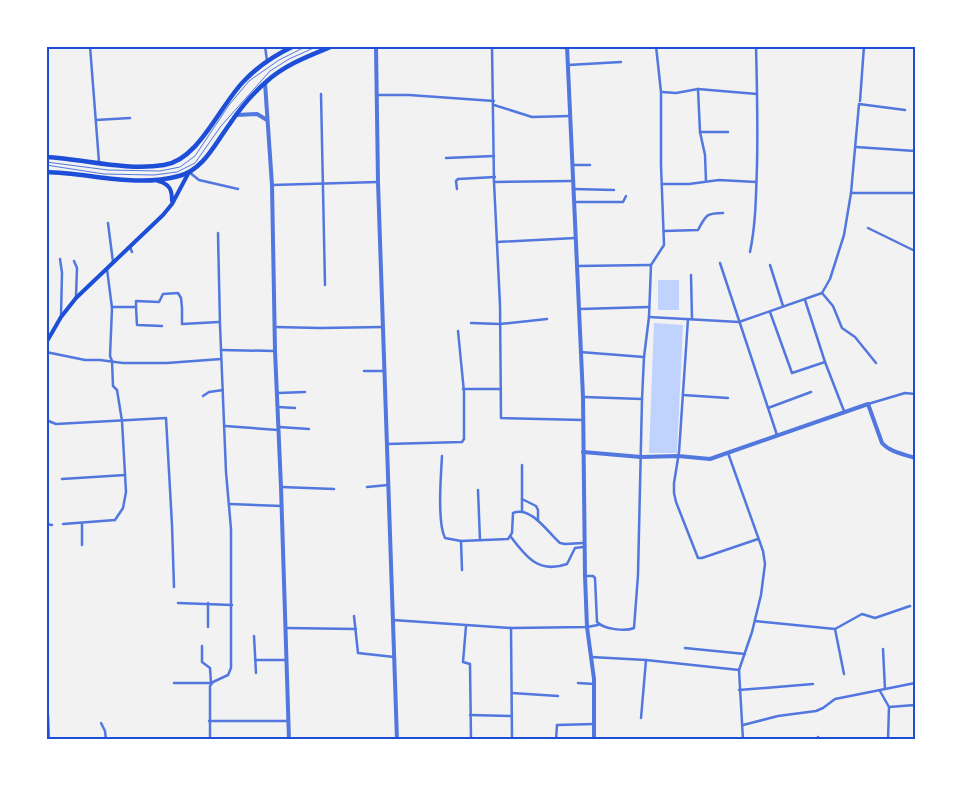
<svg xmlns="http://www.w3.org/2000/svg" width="961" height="786" font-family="Poppins,sans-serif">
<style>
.water{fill:#bfd3fe}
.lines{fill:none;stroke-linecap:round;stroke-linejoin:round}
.service{stroke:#5277de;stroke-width:1}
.minor{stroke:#5277de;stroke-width:2.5}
.tertiary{stroke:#5277de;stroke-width:4}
.secondary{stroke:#1d4ed8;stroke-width:4}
.primary{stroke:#1d4ed8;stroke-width:4.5}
.neatline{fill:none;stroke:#1d4ed8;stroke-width:2}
</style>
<rect width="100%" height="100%" fill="#f2f2f2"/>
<g class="water">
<rect x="658" y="280" width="21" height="30"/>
<path d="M654,323L683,325L677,453H649Z"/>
</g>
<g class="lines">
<g class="service">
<path d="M46,162L108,170L160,171L180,167L195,156L229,105L249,81L279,60L307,46"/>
<path d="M46,165L104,174L154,175L177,172L195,163L221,126L270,71L289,59L318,46"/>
</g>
<g class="minor">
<path d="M90,46L99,162"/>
<path d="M265,46L267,61"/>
<path d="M492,46L494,182L500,305L501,418L583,420"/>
<path d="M532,47L567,48"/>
<path d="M568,65L621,62"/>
<path d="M698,89L700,132L705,155L706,181"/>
<path d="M662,92L676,93L698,89L757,94"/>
<path d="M321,94L325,285"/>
<path d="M377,95H409L494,101"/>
<path d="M860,101L864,46"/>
<path d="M494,105L532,117L570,116"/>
<path d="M96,120L130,118"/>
<path d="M700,132H728"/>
<path d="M856,147L915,151"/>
<path d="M446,158L494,156"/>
<path d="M573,165H590"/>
<path d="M189,172L199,180L238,189"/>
<path d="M494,182L572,181"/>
<path d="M662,184H689L719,180L756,182"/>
<path d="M272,185L378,182"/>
<path d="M457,189L456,181L458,179L495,177"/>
<path d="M573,189L614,190"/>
<path d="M851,193H915"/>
<path d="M575,202H623L626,196"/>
<path d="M108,223L113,262"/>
<path d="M868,228L915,251"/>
<path d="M664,231L698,230C706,216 705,213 723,213"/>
<path d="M497,242L575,238"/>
<path d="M130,247L132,252"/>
<path d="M750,252C756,223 756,194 757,165C758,125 757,86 756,46"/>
<path d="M60,259L62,273L61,315"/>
<path d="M74,261L77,268L76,297"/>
<path d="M720,263L777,435"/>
<path d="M770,265L783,306"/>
<path d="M577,266L650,265"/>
<path d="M691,275L692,319"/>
<path d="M822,293L833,306L842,328L855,337L876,363"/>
<path d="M805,300L825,362L844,411"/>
<path d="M112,307H136V301L159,302L163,294L178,293L181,298L182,308V324L219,322"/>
<path d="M136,307L137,325L162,326"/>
<path d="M580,309L649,307"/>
<path d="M770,312L792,373L825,362"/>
<path d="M649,317L739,322L822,293L830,279L844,235L851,193L859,104L905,110"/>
<path d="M688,319L679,452L674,483V493L676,502L698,558H702L758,539"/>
<path d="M471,323L500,324L547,319"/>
<path d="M275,327L320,328L383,327"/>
<path d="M221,350L274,351"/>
<path d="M46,352L85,360H100L123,363H167L221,359"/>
<path d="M580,352L644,357"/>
<path d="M364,371H385"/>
<path d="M463,389H501"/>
<path d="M278,393L305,392"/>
<path d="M683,395L728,398"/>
<path d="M203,396L209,392L223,390"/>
<path d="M584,397L642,399"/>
<path d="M868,404L905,393L915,394"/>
<path d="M278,407L295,408"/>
<path d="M768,408L811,392"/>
<path d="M46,420L56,424L166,418L172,525L174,587"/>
<path d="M225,426L278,430"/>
<path d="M279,427L309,429"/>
<path d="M387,444L462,442L464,439V392L458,331"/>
<path d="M728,453L763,551L765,564L761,595L752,632L739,670L743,740"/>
<path d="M442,456C441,475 437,522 445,538L461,541L508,539L512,533L513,513C531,505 549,534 560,543L565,544L583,543"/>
<path d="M522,465V511"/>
<path d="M62,479L125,475"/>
<path d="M281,487L334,489"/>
<path d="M367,487L388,485"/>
<path d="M478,490L480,540"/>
<path d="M522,499L536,506L538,510V520"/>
<path d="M230,504L282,506"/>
<path d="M46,524L52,525"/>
<path d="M63,524L115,520L123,508L126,492L122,421L117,390L113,386L112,361L110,356L112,308L107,269"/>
<path d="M511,537C526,557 539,574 567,564L575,548L583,547"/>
<path d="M461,541L462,570"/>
<path d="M82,545V524"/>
<path d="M585,576H593L595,578L597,622C604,629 625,632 634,628L638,575L642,399L644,357L649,317L651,265L664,245L661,165V92L656,46"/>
<path d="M178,603L232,605"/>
<path d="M208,603V627"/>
<path d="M354,616L358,653L394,657"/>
<path d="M393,620L511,628L587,627L598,625"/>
<path d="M755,621L835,629L862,614L875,618L910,606"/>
<path d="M466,626L463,662L470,664L471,740"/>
<path d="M286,628L356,629"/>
<path d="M511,628L512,740"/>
<path d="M835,629L844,674"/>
<path d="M254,636L256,673"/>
<path d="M685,648L745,654"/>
<path d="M883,649L885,689"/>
<path d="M591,657L646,660L739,670"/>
<path d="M255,660H286"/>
<path d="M174,683H211L210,668L202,662V646"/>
<path d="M578,683L594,684"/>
<path d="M739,690L813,684"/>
<path d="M880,691L889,707L888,740"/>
<path d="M512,693L558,696"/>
<path d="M889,707L915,705"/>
<path d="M46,714L48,715L49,740"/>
<path d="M470,715L512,716"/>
<path d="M641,718L646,660"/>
<path d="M209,721H288"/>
<path d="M101,723L105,731L106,740"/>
<path d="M743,725L778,716L816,711L823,708L835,699L915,683"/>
<path d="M818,737V740"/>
<path d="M210,740V686L213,682L228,675L231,668V529L226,472L220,325L218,233"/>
<path d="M319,740L336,739"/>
<path d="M556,740L557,725L594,724"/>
</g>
<g class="tertiary">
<path d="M376,46L378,182L397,740"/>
<path d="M567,46L583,397L585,576L587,627L594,679V740"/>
<path d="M265,83L272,185L275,351L281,487L289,740"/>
<path d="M237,115L257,114L267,120"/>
<path d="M583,452L641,457L678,456L710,459L868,404L882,443C890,452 903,454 915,458"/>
</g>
<g class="secondary">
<path d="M158,181C170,184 172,190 172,201"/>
<path d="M46,343L61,317L76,298L163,215L172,204L189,172"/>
</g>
<g class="primary">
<path d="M46,157C85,159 125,171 164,165C199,160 220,105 244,81C258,66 275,55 294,46"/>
<path d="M46,172C90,173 135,188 179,176C203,170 215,144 229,125C239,110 252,94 266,82C286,64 309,56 333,46"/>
</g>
</g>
<rect width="961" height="786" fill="none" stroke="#ffffff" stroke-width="95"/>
<rect x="48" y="48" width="866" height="690" class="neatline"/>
</svg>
